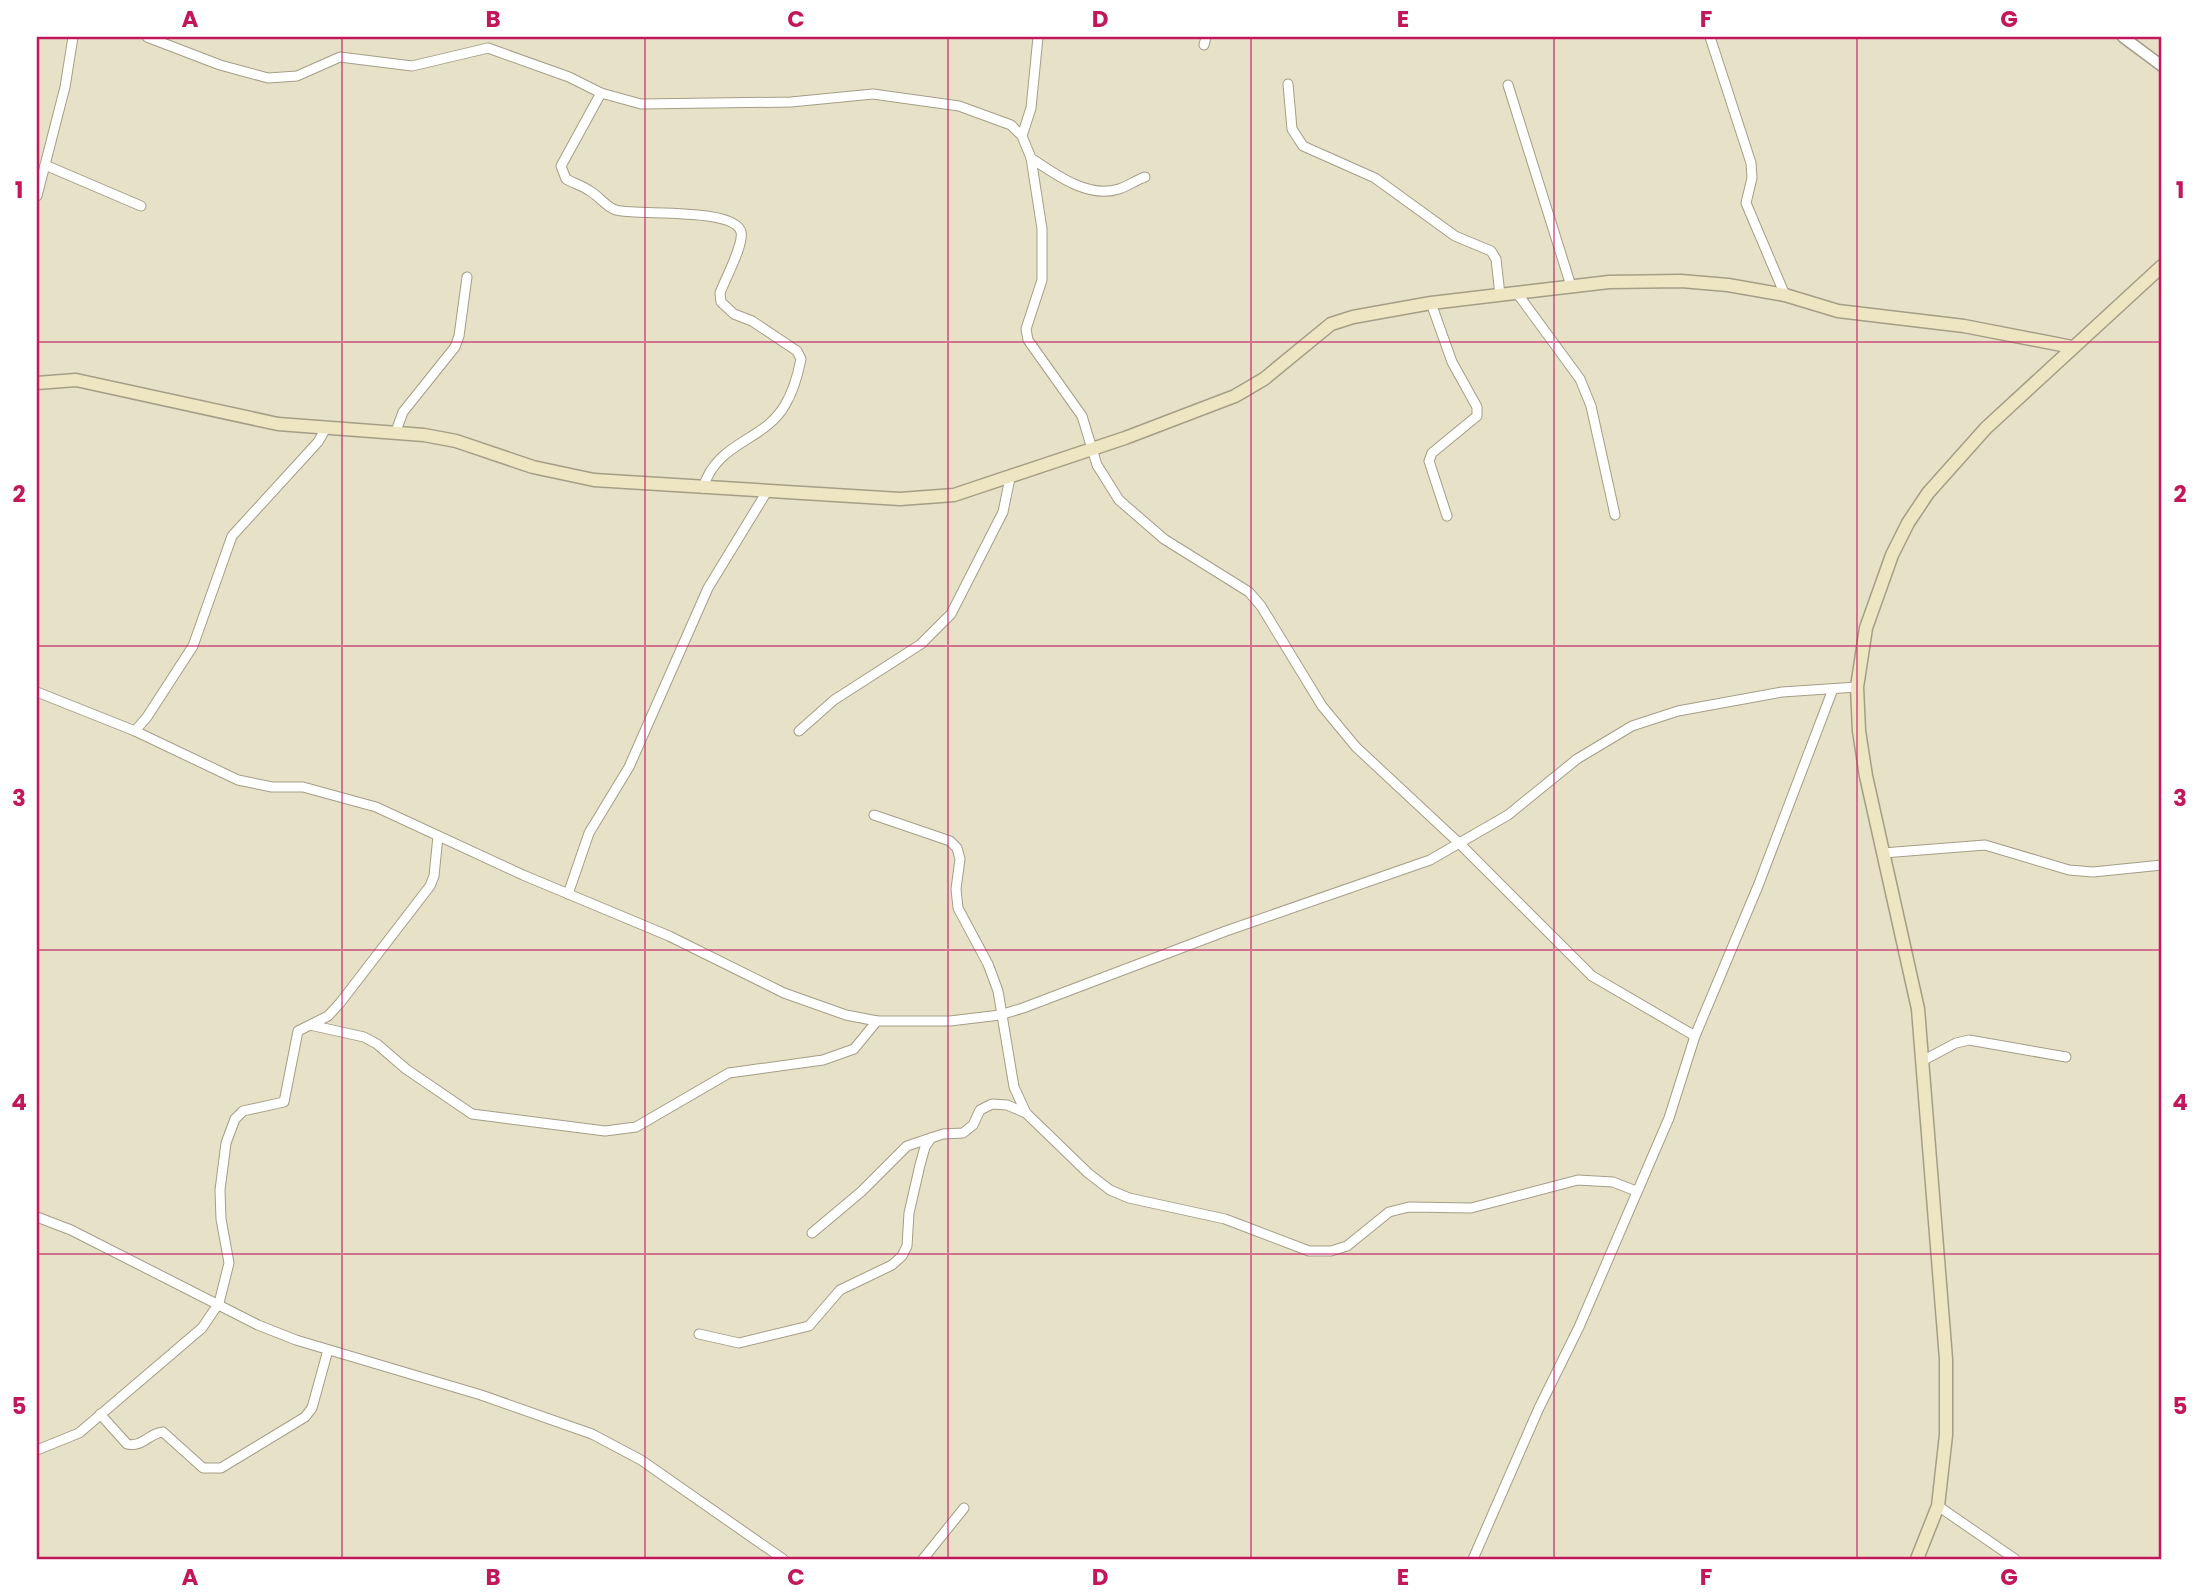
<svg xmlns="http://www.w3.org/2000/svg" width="2199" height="1596" font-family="Poppins,sans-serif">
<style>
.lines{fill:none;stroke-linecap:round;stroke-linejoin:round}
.minor-casing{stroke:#a49e86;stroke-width:11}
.tertiary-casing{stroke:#a49e86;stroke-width:13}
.secondary-casing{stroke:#a49e86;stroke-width:15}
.minor{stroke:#fff;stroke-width:9}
.tertiary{stroke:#fff;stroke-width:10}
.secondary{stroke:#eee5c2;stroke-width:12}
.grid{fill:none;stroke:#c2185b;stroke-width:2;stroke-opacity:0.55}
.neatline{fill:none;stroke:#c2185b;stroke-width:2.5}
.grid-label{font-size:23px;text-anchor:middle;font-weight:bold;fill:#c2185b}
</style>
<rect width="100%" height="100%" fill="#e7e1c8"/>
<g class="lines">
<g class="minor-casing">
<g id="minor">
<path d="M147,37L220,65L268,78L297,76L340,57L412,66L488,48L569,77L601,93L641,104L791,102L873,94L959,106L1011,125L1022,136L1031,158L1042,229V280L1026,329L1028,340L1082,416L1097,465L1119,500L1164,539L1249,592L1261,606L1322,706L1356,747L1460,844L1592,976L1695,1036"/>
<path d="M1710,37L1751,163L1752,178L1746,203L1785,295"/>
<path d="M1204,45L1206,37"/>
<path d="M1288,84L1292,129L1303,146L1375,178L1455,236L1491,251L1496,259L1500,295"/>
<path d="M1508,85L1571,286"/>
<path d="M601,93L561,166L566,179C573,183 583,186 590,191C599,196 606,207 616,210C637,216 735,207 741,232C744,245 725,279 720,293L721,302L734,314L752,321L797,351L801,359C798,374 793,392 785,405C764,442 717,441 703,488"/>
<path d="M1022,136L1031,108L1038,37"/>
<path d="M1031,158C1055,174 1088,199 1119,189C1128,186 1136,180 1145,177"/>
<path d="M45,165L141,206"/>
<path d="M37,196L65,87L73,37"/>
<path d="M1517,293L1580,379L1591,406L1615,515"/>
<path d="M1431,303L1452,362L1477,407V416L1432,453L1429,461L1447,516"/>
<path d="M396,431L403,412L455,347L459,336L467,277"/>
<path d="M37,692L135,731L238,780L272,787H303L376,807L523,875L669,936L784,993L846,1015L877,1021H950L1000,1015L1023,1008L1226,931L1430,860L1508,815L1577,759L1632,726L1678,711L1782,692L1857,687"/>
<path d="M135,731L147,717L193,646L232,536L318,442L326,428"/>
<path d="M799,731L834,700L921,644L951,614L1003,512L1010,478"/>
<path d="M874,815L950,841L957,848L960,859L956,889L958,908L988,964L998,991L1014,1087L1026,1113L1088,1173L1110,1190L1129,1198L1225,1219L1309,1251H1331L1347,1246L1389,1212L1409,1207L1471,1208L1578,1180L1613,1182L1636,1191"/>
<path d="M1883,853L1985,845L2069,870L2093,872L2162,865"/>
<path d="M568,894L589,833L629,767L708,588L766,493"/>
<path d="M312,1024L328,1016L340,1003L430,886L434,876L438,836"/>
<path d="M1924,1060L1956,1043L1969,1040L2066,1057"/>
<path d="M37,1217L71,1230L258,1325L296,1340L481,1395L592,1434L641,1460L783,1559"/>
<path d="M812,1233L862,1191L907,1146L931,1138"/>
<path d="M699,1334L739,1343L809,1326L840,1290L892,1265L902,1256L907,1246L909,1213L920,1165L925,1147L931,1138L943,1134L963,1133L973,1125L980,1110L992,1104L1007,1105L1026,1113"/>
<path d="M100,1414L127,1444C142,1448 149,1433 163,1432L203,1468H221L305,1417L312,1408L328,1350"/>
<path d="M37,1450L79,1433L202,1328L219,1303L229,1263L221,1219L220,1190L226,1143L235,1119L243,1111L284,1102L298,1031L310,1025L364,1037L377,1044L406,1069L472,1114L605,1131L636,1127L729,1073L823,1060L854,1049L877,1021"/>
<path d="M1938,1506L2015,1559"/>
<path d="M923,1559L964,1508"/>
<path d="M1473,1559L1539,1408L1579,1327L1669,1118L1695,1036L1758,886L1833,689"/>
</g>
</g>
<g class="tertiary-casing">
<path id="tertiary" d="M2123,37L2162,66"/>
</g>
<g class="secondary-casing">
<g id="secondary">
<path d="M37,383L76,380L278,424L424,435L456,441L533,467L594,480L900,499L954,495L1125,438L1235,396L1264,379L1331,324L1353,317L1431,303L1609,282L1681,281L1728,285L1785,295L1838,311L1964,326L2072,347"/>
<path d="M1917,1559L1938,1506L1946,1435V1359L1918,1009L1866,776L1859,731L1857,687L1866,628L1892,555L1908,523L1928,493L1986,428L2162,266"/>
</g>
</g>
<use href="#minor" class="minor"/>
<use href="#tertiary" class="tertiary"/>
<use href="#secondary" class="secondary"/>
</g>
<path class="grid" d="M342,37V1559M645,37V1559M948,37V1559M1251,37V1559M1554,37V1559M1857,37V1559M37,342H2162M37,646H2162M37,950H2162M37,1254H2162"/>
<rect width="2199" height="1596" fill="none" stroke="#ffffff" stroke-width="77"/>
<rect x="38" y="38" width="2122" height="1520" class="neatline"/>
<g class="grid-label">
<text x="190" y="27">A</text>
<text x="493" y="27">B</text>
<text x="796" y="27">C</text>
<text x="1100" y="27">D</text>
<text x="1403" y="27">E</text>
<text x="1706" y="27">F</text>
<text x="2009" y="27">G</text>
<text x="19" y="198">1</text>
<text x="2180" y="198">1</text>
<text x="19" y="502">2</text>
<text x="2180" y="502">2</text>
<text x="19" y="806">3</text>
<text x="2180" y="806">3</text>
<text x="19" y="1110">4</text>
<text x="2180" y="1110">4</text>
<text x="19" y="1414">5</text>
<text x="2180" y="1414">5</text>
<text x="190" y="1585">A</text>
<text x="493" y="1585">B</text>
<text x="796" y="1585">C</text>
<text x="1100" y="1585">D</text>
<text x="1403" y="1585">E</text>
<text x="1706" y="1585">F</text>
<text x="2009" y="1585">G</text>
</g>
</svg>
